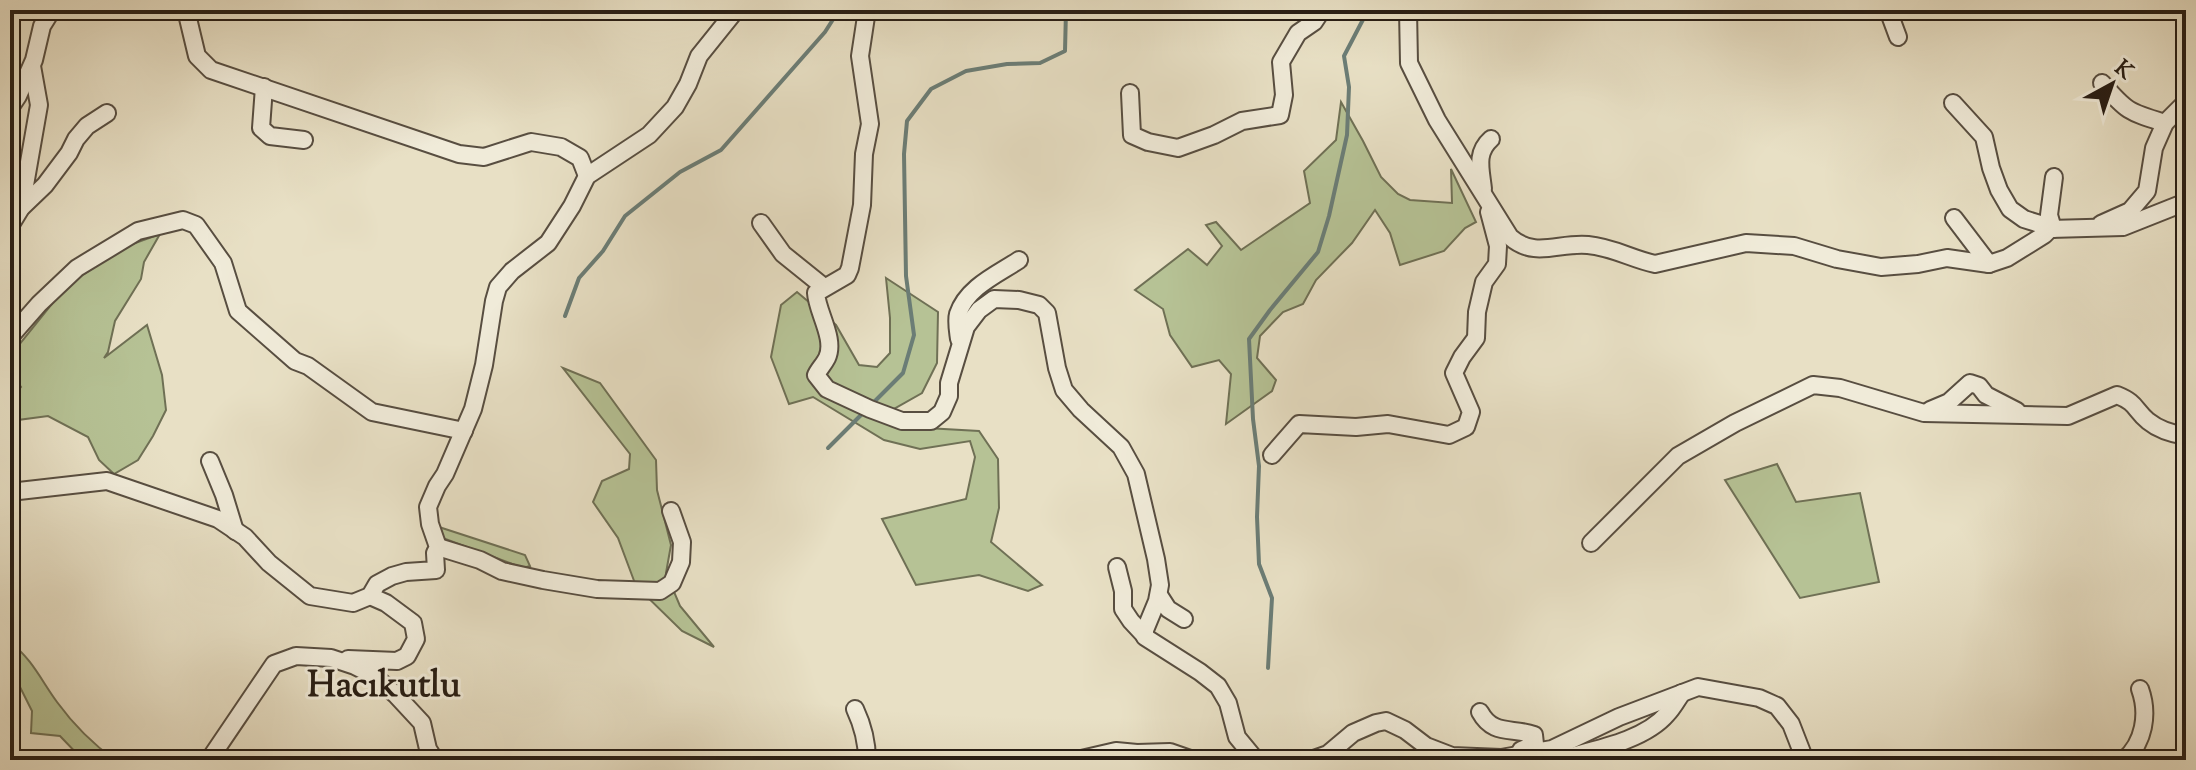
<svg xmlns="http://www.w3.org/2000/svg" width="2196" height="770" font-family="'Sorts Mill Goudy',serif">
<style>
.green{fill:#b6c295;stroke:#6f7055;stroke-width:2}
.lines{fill:none;stroke-linecap:round;stroke-linejoin:round}
.stream{stroke:#6b7d76;stroke-width:4}
.minor-casing{stroke:#584e41;stroke-width:20}
.minor{stroke:#f0ebd9;stroke-width:16}
.labels{text-anchor:middle;dominant-baseline:central;stroke-width:6;stroke-linejoin:round;paint-order:stroke}
.neighbourhood-label{font-size:36px;font-weight:bold;fill:#281e15;stroke:#f0ebd9}
</style>
<rect width="100%" height="100%" fill="#e8e0c5"/>
<filter id="stains"><feTurbulence type="fractalNoise" baseFrequency=".0025" numOctaves="4"/><feColorMatrix values="0 0 0 0 .2 0 0 0 0 .09 0 0 0 0 .02 0 0 0 .5 -.17"/></filter>
<radialGradient id="worn" r=".72"><stop offset=".6" stop-color="#630" stop-opacity="0"/><stop offset="1" stop-color="#630" stop-opacity=".3"/></radialGradient>
<g class="green">
<path d="M1341,102L1363,141L1381,177L1398,194L1410,200L1452,203L1451,169L1476,222L1465,228L1444,251L1400,265L1390,233L1375,210L1352,243L1316,280L1303,304L1283,312L1260,336L1257,358L1276,380L1272,391L1226,424L1231,374L1219,360L1192,367L1170,335L1163,309L1135,290L1188,249L1207,265L1222,246L1206,225L1216,222L1241,250L1310,203L1304,171L1336,140Z"/>
<path d="M160,234L144,262L141,279L115,321L108,352L104,358L147,325L162,375L166,410L153,436L138,460L114,474L99,460L88,437L48,416L10,421V400L21,387L10,371V356L67,285L127,246Z"/>
<path d="M886,278L938,312L937,363L922,393L894,409L891,426L979,431L998,459L999,508L991,542L1042,585L1028,591L979,575L916,585L882,519L966,499L975,457L970,441L920,449L884,440L813,397L789,404L771,357L781,305L797,292L836,325L859,365L877,367L890,353V318Z"/>
<path d="M563,368L600,383L656,460L657,490L671,545L666,573L680,606L714,647L682,631L636,586L618,538L593,502L602,481L629,469L630,454Z"/>
<path d="M1777,464L1796,502L1860,493L1879,582L1800,598L1725,480Z"/>
<path d="M439,527L525,555L530,566L523,568L440,537Z"/>
<path d="M10,642C32,659 41,680 57,702C73,724 93,744 115,760H83L60,736L31,733L32,711L13,673L10,672Z"/>
</g>
<g class="lines">
<g class="stream">
<path d="M565,316L579,278L603,251L625,216L680,172L721,150L825,32L839,10"/>
<path d="M872,404L903,373L914,335L906,276L904,154L907,121L931,89L966,71L1007,64L1040,63L1065,51L1066,10"/>
<path d="M828,448L863,413"/>
<path d="M1268,668L1272,598L1259,564L1257,517L1259,466L1253,419L1249,339L1270,310L1318,252L1329,216L1347,135L1349,87L1344,56L1368,10"/>
</g>
<g class="minor-casing">
<g id="minor">
<path d="M186,10L197,56L211,70L459,154L484,157L531,142L561,147L580,158L587,176"/>
<path d="M867,10L860,56L870,124L864,154L862,205L850,268L847,275L816,293C817,312 836,339 827,358C824,364 819,369 816,375L827,389L870,409L902,421H931L942,412L949,396V383L966,327L979,310L994,299L1019,300L1039,305L1047,313L1057,368L1064,390L1081,410L1121,447L1136,474L1156,559L1160,585L1157,601L1145,630V637L1200,672L1218,686L1228,703L1237,737L1256,760"/>
<path d="M1408,10L1409,63L1437,120L1510,237C1535,259 1559,242 1588,245C1612,247 1632,259 1655,264L1746,243L1794,246L1837,259L1881,267L1918,264L1947,258L1989,264L2007,258L2044,235L2050,229L2123,227L2186,202"/>
<path d="M1793,10H1803"/>
<path d="M1888,10L1898,37"/>
<path d="M2102,83C2127,112 2129,112 2165,123"/>
<path d="M264,87L261,128L270,136L304,140"/>
<path d="M1130,93L1132,135L1148,142L1178,148L1214,135L1242,121L1280,115L1284,95L1281,62L1298,33L1314,22L1322,10"/>
<path d="M1953,103L1984,137L1991,168L1999,190L2010,209L2024,219L2043,225L2050,229"/>
<path d="M10,108L18,96L34,60L42,26L52,10"/>
<path d="M1483,189C1481,170 1475,153 1491,139"/>
<path d="M21,208L39,105L32,66"/>
<path d="M1954,218L1989,264"/>
<path d="M761,223L783,254L824,287"/>
<path d="M2101,224L2130,211L2147,191L2154,148L2165,123L2186,102"/>
<path d="M10,226L21,208L45,185L69,153L76,139L87,126L107,113"/>
<path d="M2053,229L2049,215L2054,177"/>
<path d="M10,337L39,304L77,268L138,231L183,220L196,225L223,263L238,311L295,361L308,366L372,412L464,431"/>
<path d="M959,339C958,331 956,321 958,314C967,287 998,274 1019,260"/>
<path d="M1930,410L1949,402L1970,383L1979,386L1986,395L2017,411"/>
<path d="M1272,455L1299,424L1356,427L1388,424L1449,435L1466,427L1471,412L1454,373L1462,357L1476,338L1477,312L1484,282L1497,264L1498,246L1489,212"/>
<path d="M210,461L224,495L235,531"/>
<path d="M10,492L107,481L218,519L245,537L269,563L310,596L353,603L370,596L377,584L392,576L406,572L436,570L435,553L438,547L430,524L428,507L437,486L445,474L473,409L484,365L494,301L498,287L512,271L548,243L572,206L587,176L649,135L675,107L688,84L699,56L736,10"/>
<path d="M1591,543L1678,456L1735,423L1813,385L1840,388L1924,413L2068,416L2117,395C2137,403 2134,409 2148,421C2159,430 2173,434 2186,436"/>
<path d="M438,547L480,560L502,571L543,580L597,589L660,591L672,583L681,562L682,542L671,511"/>
<path d="M1117,567L1123,591V609L1131,621L1145,636"/>
<path d="M1159,595L1168,609L1184,619"/>
<path d="M348,659L397,661L407,656L416,639L413,623L386,603L370,596"/>
<path d="M855,709C863,726 867,741 867,760"/>
<path d="M1480,712C1493,736 1512,727 1534,735L1535,744L1521,750"/>
<path d="M209,760L274,664L296,656L331,658L355,666L373,675L396,695L422,723L428,749L435,760"/>
<path d="M1077,760L1116,751L1137,753L1170,752L1193,760"/>
<path d="M1311,760L1328,754L1353,733L1376,723L1386,721L1405,730L1426,746L1452,756L1501,758L1552,749L1619,717L1698,687L1759,698L1777,706L1791,724L1805,760"/>
<path d="M1557,760C1591,750 1643,742 1667,714C1673,708 1677,700 1682,693"/>
<path d="M2124,760C2144,743 2149,714 2140,689"/>
</g>
</g>
<use href="#minor" class="minor"/>
</g>
<g class="labels">
<g class="neighbourhood-label">
<text x="384" y="687">Hacıkutlu</text>
</g>
</g>
<rect width="2196" height="770" fill="none" stroke="#e8e0c5" stroke-width="40"/>
<rect x="12" y="12" width="2172" height="746" fill="none" stroke="#281e15" stroke-width="4"/>
<rect x="20" y="20" width="2156" height="730" fill="none" stroke="#281e15" stroke-width="2"/>
<g transform="translate(2112 84) rotate(40)" stroke="#f0ebd9" stroke-width="6" paint-order="stroke">
<path d="M0-6L14 30L0 20L-14 30Z" fill="#281e15"/>
<text y="-12" font-size="22" font-weight="bold" text-anchor="middle" fill="#281e15">K</text>
</g>
<rect width="100%" height="100%" filter="url(#stains)"/>
<rect width="100%" height="100%" fill="url(#worn)"/>
</svg>
